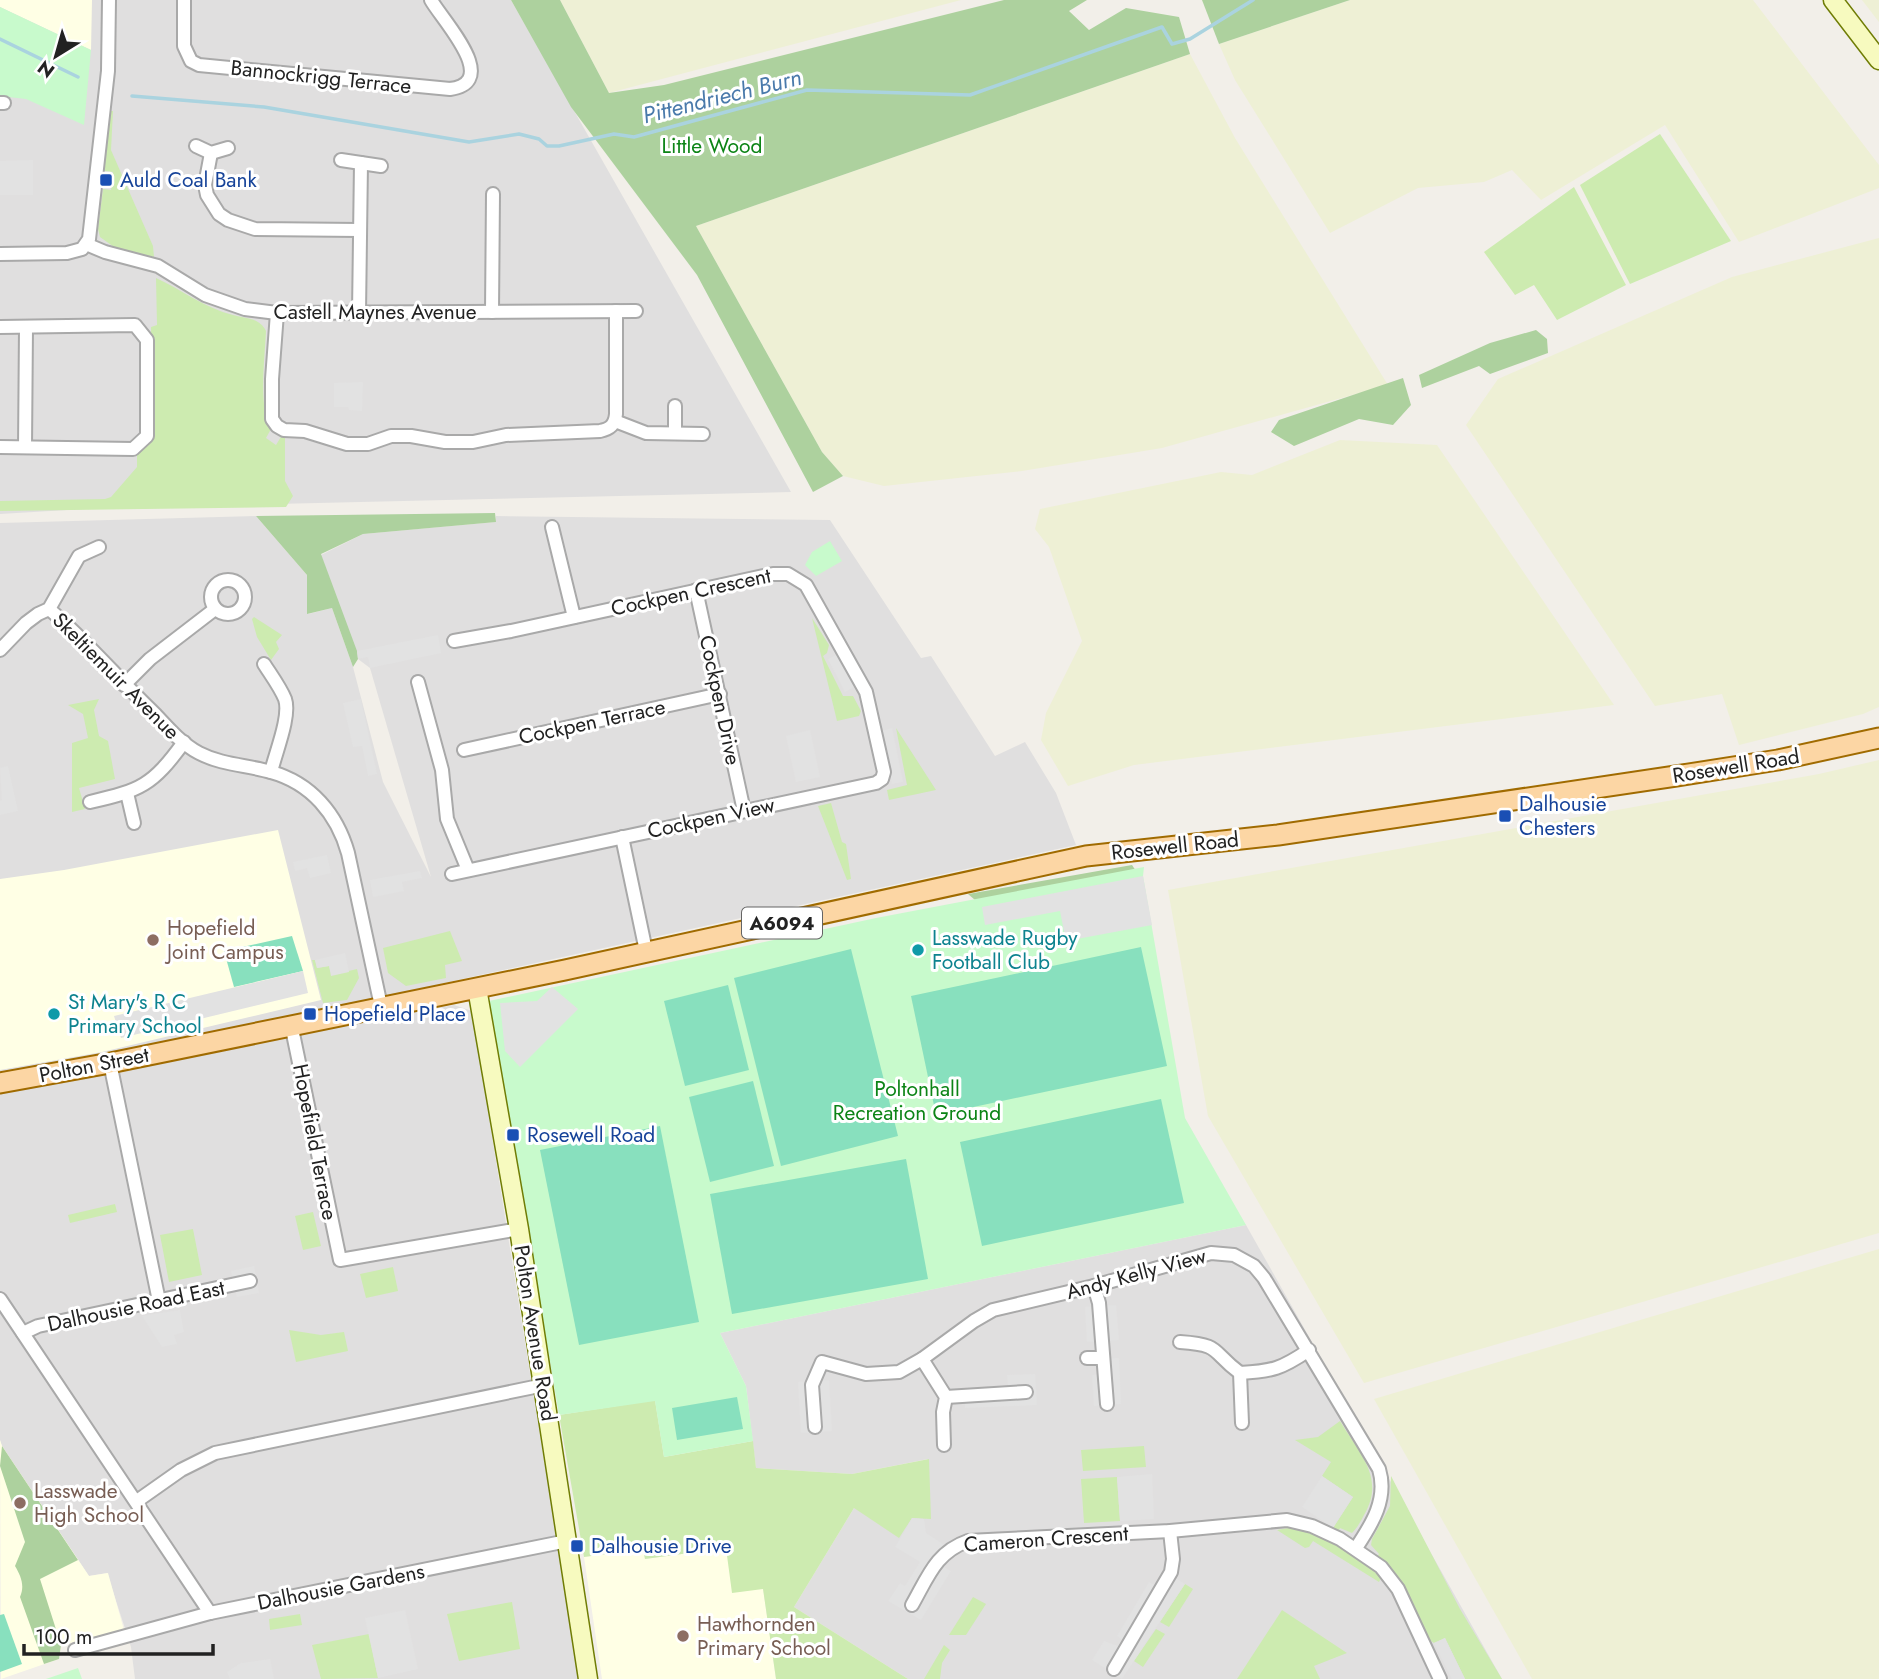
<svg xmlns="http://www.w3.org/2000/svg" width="1879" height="1679" font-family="Jost,sans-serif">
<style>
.residential{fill:#e0dfdf}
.education{fill:#ffffe5}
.farmland{fill:#eef0d5}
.grass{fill:#cdebb0}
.forest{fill:#add19e}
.park{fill:#c8facc}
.pitch{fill:#88e0be}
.parking{fill:#e2e2e2}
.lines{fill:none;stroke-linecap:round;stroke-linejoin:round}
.stream{stroke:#aad3df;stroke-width:3.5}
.street-casing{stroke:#a9a9a9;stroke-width:16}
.secondary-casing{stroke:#707d05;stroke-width:21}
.primary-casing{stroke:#a06b00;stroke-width:23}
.street{stroke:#fff;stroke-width:12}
.secondary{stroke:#f7fabf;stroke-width:18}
.primary{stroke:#fcd6a4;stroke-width:19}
.transit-dot{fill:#1a4fb4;stroke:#fff;stroke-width:2.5}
.education-dot{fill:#8d6e63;stroke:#fff;stroke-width:2.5}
.culture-dot{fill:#0f9aa8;stroke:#fff;stroke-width:2.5}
.labels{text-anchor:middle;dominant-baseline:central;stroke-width:6;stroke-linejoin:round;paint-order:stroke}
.shield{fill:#fff;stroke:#646464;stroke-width:2}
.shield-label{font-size:19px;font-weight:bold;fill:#222}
.street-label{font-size:21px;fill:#222;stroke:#fff}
.park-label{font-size:21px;fill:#0c8416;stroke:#fff}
.transit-label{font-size:21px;fill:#164399;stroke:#fff;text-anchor:start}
.education-label{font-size:21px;fill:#785e54;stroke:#fff;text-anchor:start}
.culture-label{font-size:21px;fill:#0d838f;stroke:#fff;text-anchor:start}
.water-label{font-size:23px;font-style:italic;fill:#4a7aab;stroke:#fff}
</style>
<rect width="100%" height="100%" fill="#f2efe9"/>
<g class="residential">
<path d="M0,0H511L791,492L101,508L0,514Z"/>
<path d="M256,516L307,575L308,614L332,608L353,667L383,782L431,877L370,668L358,659L321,555L363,534L495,522L496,516L830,520L921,658L931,656L995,756L1025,742L1056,793L1076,845L471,977L310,1014L0,1077V523Z"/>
<path d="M454,1005L472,1011L579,1679H135L131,1647L107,1573L89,1576L2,1446L0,1440V1091Z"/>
<path d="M1246,1225L1502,1679H908L794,1607L854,1508L928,1459L852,1474L756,1468L746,1386L720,1333Z"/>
</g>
<g class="education">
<path d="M0,0H92L91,50L0,7Z"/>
<path d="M278,830L321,1000L102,1052L0,1070V879L64,870Z"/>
<path d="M0,1440L2,1446L89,1576L108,1573L124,1630L61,1645L59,1659L1,1679Z"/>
<path d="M726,1548L763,1588L776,1679H602L584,1557L643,1549L645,1559Z"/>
</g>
<g class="farmland">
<path d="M560,0H961L609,93Z"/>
<path d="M1350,0H1753L1879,165V188L1739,242L1665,125L1541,200L1512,170L1484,182L1418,188L1330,233L1235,80L1219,44Z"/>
<path d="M1862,0H1879V22Z"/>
<path d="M1190,54L1235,138L1388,385L1162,448L1022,471L884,486L843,476L822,452L696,226Z"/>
<path d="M1879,238V707L1863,714L1739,745L1722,694L1655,706L1466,425L1498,379L1732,277Z"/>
<path d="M1340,440L1437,445L1614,705L1134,765L1068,786L1041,740L1046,713L1082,641L1049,547L1035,529L1040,509L1221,472L1252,475Z"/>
<path d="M1879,760V1233L1364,1383L1208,1116L1168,890L1819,774Z"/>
<path d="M1879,1249V1679H1532L1374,1399Z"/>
</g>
<g class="grass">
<path d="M111,111H113L111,150L153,246L154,257L114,247L100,237L98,229L103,189L111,190L113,172L104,171Z"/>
<path d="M1660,134L1731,241L1630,284L1580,185Z"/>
<path d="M1574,187L1626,285L1557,320L1534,285L1515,295L1484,252Z"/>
<path d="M156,278C182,290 205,308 233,315C246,319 259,317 266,331C265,356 258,409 271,429L266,438L276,445L282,435L285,436V481L293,496L286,507L0,511V501L105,499L111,497L137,467V454L152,440L151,327L157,325Z"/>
<path d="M254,617L282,635L276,642L279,649L271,660L257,637L252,619Z"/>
<path d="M812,618L829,645L827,653L823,656L843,696H853L861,711L859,716L837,721Z"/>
<path d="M99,699L94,710L99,736L108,741L115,779L79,788L85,809L72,812V743L88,738L83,714L68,705Z"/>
<path d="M896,728L936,790L889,800L887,790L907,785Z"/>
<path d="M831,803L842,842L846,844L851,879L847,880L818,806Z"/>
<path d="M450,931L462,961L445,965L446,978L406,986L388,973L383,948Z"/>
<path d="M312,960H315L317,968L329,966L332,975L357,969L359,978L347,1000L323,1003Z"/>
<path d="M115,1204L117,1212L70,1223L68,1215Z"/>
<path d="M313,1212L321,1246L303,1250L295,1216Z"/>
<path d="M193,1229L202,1275L169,1282L160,1235Z"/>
<path d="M393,1267L398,1291L366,1298L360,1274Z"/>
<path d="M289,1330L321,1335L344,1332L348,1351L296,1362Z"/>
<path d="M655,1400L664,1457L753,1441L756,1468L852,1474L929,1459L931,1519L912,1518L899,1538L854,1508L794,1607L908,1679H776L763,1589L732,1593L726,1548L645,1559L643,1549L584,1557L559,1415Z"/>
<path d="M1340,1421C1359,1453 1386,1478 1364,1515C1361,1521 1357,1528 1352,1533L1340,1528L1338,1532L1333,1528L1353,1497L1322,1476L1331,1462L1295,1440L1318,1437Z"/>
<path d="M1144,1446L1146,1467L1083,1471L1081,1450Z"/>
<path d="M1391,1476L1460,1609L1502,1679H1465L1445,1638L1434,1643L1426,1638L1377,1557L1379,1554L1371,1545L1372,1539L1390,1506Z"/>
<path d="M1117,1477L1120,1521L1084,1523L1081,1479Z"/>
<path d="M1288,1528C1324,1532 1355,1552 1381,1578L1379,1582L1313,1541L1309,1547L1305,1548L1277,1530Z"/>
<path d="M1185,1584L1193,1589L1169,1627L1160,1622Z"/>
<path d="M973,1597L986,1604L966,1635H949Z"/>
<path d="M512,1602L520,1649L459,1661L447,1614Z"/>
<path d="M1282,1610L1347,1653L1314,1666L1320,1679H1237Z"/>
<path d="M300,1614L302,1625L270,1630L269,1619Z"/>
<path d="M1156,1629L1165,1634L1143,1667L1134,1661Z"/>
<path d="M369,1634L378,1678L321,1679L312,1645Z"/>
<path d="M944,1645L950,1650L942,1663L940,1679H924Z"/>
</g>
<g class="forest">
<path d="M511,0H560L609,93L664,85L1004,0H1087L1069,11L1089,30L1126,8L1179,17L1190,54L696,226L822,452L843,476L813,492L697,275L571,107Z"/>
<path d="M1202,0H1350L1219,44Z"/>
<path d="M1536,330L1547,339L1548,353L1490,374L1479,366L1422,388L1419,375L1490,343Z"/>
<path d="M1403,378L1411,405L1393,425L1359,419L1294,446L1271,432L1279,420Z"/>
<path d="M495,513L496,522L363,534L321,554L357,651L358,659L353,667L332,608L307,614V575L256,516Z"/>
<path d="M1132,865L1138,874L975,900L968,894Z"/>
<path d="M2,1446L78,1560L40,1579L61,1645L59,1659L44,1664L20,1597C25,1586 21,1576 15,1566L25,1542L0,1466Z"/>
</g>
<g class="park">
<path d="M0,7L91,50L84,125L26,99L0,96Z"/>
<path d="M830,541L842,561L816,576L805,565L812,552Z"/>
<path d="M1144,867L1143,876L1185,1118L1246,1225L720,1333L746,1386L753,1441L664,1457L655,1401L559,1415L489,1001L876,918Z"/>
<path d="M78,1668L82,1679H46Z"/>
</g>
<g class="pitch">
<path d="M292,936L303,971L234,987L224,951Z"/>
<path d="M1141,947L1167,1066L936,1115L911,996Z"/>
<path d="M851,949L898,1136L781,1166L734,978Z"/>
<path d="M728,985L749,1070L685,1086L664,1001Z"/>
<path d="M753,1081L774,1166L710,1182L689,1097Z"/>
<path d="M1161,1099L1184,1203L982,1246L960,1142Z"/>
<path d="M660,1126L699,1322L579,1345L540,1150Z"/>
<path d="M906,1159L928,1279L732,1314L710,1194Z"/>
<path d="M737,1397L743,1429L677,1440L672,1408Z"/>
<path d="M4,1614L22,1664L0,1672V1615Z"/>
</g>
<g class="parking">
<path d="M33,160V195H0V161Z"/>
<path d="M363,382L362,411L349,410L348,407H334V383Z"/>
<path d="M438,635L441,653L370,668L368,657L358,659L357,651Z"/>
<path d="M838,654L854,687L845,692L828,659Z"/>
<path d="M361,699L377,774L368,776L362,746L353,747L343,703Z"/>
<path d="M892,728L903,782L892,784L881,731Z"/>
<path d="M810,730L820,777L796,782L786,736Z"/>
<path d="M8,766L18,811L0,815V801L2,800L0,768Z"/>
<path d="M327,855L331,873L310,878L307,868L295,871L293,862Z"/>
<path d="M420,871L422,878L402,882L404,891L373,897L370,880Z"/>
<path d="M1143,876L1152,925L1066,941L1060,911L985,925L982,907Z"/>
<path d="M345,953L349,972L331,976L329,966L317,968L315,960Z"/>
<path d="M303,971L308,993L121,1038L114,1016Z"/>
<path d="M552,987L578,1009L520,1067L505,1051L500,1003L537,1001Z"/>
<path d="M254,1266L259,1293L237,1297L231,1271Z"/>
<path d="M1116,1305L1119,1340L1087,1342L1085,1307Z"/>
<path d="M180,1310L184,1332L174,1335L177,1344L162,1347L142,1316Z"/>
<path d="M1119,1358L1121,1404L1094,1406L1092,1375L1103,1374L1102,1359Z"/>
<path d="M1035,1374L1037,1405L965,1408L964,1388L1008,1386L1007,1375Z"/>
<path d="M829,1380L832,1431L801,1433L798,1382Z"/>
<path d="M1152,1474L1154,1519L1120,1521L1117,1477Z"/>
<path d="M1322,1476L1353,1497L1333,1528L1302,1507Z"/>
<path d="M912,1518L924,1519L926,1533L943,1544L942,1566L951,1571L921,1620L888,1601L900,1583L905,1586L920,1562L895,1547Z"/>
<path d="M1166,1572L1185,1584L1122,1679L1092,1660L1104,1641L1118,1646L1123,1641L1117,1636L1149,1582L1156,1586Z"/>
<path d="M405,1610L418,1669L378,1678L365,1618Z"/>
<path d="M1445,1638L1465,1679H1452L1434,1643Z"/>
<path d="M270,1659L274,1679H230L227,1672L241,1663Z"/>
</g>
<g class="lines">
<g class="stream">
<path d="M0,39L78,77"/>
<path d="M132,96L264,107L469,142L519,134L539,139L547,146H559L614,134L634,137L807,90L970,95L1162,27L1172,44L1190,39L1253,0"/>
</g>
<g class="street-casing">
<g id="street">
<path d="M184,0V46L191,61L199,65L450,89C502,82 442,20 431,0"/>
<path d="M0,103H4"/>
<path d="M196,146L211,153L228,148"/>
<path d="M211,153L205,185L207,195L219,214L228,220L255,229L360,230"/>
<path d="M341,160L381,166"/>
<path d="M86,244L105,252L158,266L205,295L245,309L277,313L636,311"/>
<path d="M0,254L67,253L82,249L89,239L108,71L109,0"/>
<path d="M492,312L493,194"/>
<path d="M277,313L272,379V419L277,426L284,430L305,431L347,444H368L391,436H411L445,442H473L506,435L600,431C610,429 615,425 616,414V311"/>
<path d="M359,313L361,163"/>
<path d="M0,327L135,325L147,340V436L133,449L0,447"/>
<path d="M615,421L646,433L703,434"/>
<path d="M675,433V406"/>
<path d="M25,447L26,328"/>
<path d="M552,527L574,617"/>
<circle cx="228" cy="597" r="17"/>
<path d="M696,590L744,811"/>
<path d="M49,609C87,641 119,680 155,714C168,728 182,744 199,753C222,765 247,765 271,772C311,783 337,814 348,853L381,1006"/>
<path d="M0,650L26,623L38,614L49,609L79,556L99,547"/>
<path d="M264,664C271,675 280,687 285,699C291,716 275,754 271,772"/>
<path d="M418,682L442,770L447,819L468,870"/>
<path d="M124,685L150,659L215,609"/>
<path d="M464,750L720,694"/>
<path d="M127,793L134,823"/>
<path d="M90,802C141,790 152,786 184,742"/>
<path d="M622,837L646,951"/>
<path d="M452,874L876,783L882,779L884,772L866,692L806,585L788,574H773L511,631L454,641"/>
<path d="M291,1024L340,1260L519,1229"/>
<path d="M110,1063L159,1301"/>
<path d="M1094,1286L1099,1303L1107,1404"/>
<path d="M0,1299L210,1613"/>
<path d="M23,1333L38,1326L250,1281"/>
<path d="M1180,1342C1223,1345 1210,1351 1240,1373L1242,1423"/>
<path d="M1087,1358H1103"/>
<path d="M922,1359L946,1397L943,1412L944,1445"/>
<path d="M1240,1373C1273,1371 1281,1369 1309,1350"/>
<path d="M946,1397L1026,1392"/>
<path d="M815,1427L812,1385L822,1362L866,1374L899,1372L922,1359L974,1321L993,1310L1094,1286L1211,1253L1234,1255L1254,1266L1264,1278L1379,1469C1388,1499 1372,1524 1356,1548"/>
<path d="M137,1501L181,1470L215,1453L544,1385"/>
<path d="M912,1605C928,1577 936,1552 968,1541L1170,1531L1287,1520L1312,1526L1340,1539L1381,1567L1398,1589L1440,1679"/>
<path d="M75,1650L210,1613L567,1541"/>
<path d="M1114,1669L1171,1572L1173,1559L1170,1531"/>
</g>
</g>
<g class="secondary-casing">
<g id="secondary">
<path d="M1833,0L1879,60"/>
<path d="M477,988L519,1229L588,1679"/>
</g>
</g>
<g class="primary-casing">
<path id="primary" d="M0,1083L110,1063L565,970L1086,856L1278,835L1676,776L1778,760L1879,738"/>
</g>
<use href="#street" class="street"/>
<use href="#secondary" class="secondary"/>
<use href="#primary" class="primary"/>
</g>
<g class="transit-dot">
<rect x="99" y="173" width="14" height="14" rx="3.5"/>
<rect x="1498" y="809" width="14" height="14" rx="3.5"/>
<rect x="303" y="1007" width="14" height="14" rx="3.5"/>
<rect x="506" y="1128" width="14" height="14" rx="3.5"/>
<rect x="570" y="1539" width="14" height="14" rx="3.5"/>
</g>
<g class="education-dot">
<circle cx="153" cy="940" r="7"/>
<circle cx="20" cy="1503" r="7"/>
<circle cx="683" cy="1636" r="7"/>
</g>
<g class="culture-dot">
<circle cx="918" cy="950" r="7"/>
<circle cx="54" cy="1014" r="7"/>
</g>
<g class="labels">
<rect class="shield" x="742" y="907.5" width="80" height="31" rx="5"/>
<g class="shield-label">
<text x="782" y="923">A6094</text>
</g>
<g class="street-label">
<text transform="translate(321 77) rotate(6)">Bannockrigg Terrace</text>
<text x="375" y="312">Castell Maynes Avenue</text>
<text transform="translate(691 592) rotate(-12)">Cockpen Crescent</text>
<text transform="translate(116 676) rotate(45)">Skeltiemuir Avenue</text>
<text transform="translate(720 700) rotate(78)">Cockpen Drive</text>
<text transform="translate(592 722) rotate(-12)">Cockpen Terrace</text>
<text transform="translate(1736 766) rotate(-9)">Rosewell Road</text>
<text transform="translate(711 818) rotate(-12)">Cockpen View</text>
<text transform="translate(1175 846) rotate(-6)">Rosewell Road</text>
<text transform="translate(94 1065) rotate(-11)">Polton Street</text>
<text transform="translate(315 1142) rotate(79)">Hopefield Terrace</text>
<text transform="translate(1136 1274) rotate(-15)">Andy Kelly View</text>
<text transform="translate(136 1306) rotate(-12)">Dalhousie Road East</text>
<text transform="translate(535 1333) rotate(81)">Polton Avenue Road</text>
<text transform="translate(1046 1539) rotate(-4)">Cameron Crescent</text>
<text transform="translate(341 1587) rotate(-11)">Dalhousie Gardens</text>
</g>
<g class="park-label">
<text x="712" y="146">Little Wood</text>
<text x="917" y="1089">Poltonhall<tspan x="917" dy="24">Recreation Ground</tspan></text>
</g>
<g class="transit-label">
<text x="120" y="180">Auld Coal Bank</text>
<text x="1519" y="804">Dalhousie<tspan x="1519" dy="24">Chesters</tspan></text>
<text x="324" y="1014">Hopefield Place</text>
<text x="527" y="1135">Rosewell Road</text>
<text x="591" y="1546">Dalhousie Drive</text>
</g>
<g class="education-label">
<text x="167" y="928">Hopefield<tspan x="167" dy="24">Joint Campus</tspan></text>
<text x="34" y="1491">Lasswade<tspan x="34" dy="24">High School</tspan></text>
<text x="697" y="1624">Hawthornden<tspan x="697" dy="24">Primary School</tspan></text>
</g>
<g class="culture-label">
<text x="932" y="938">Lasswade Rugby<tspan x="932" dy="24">Football Club</tspan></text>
<text x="68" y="1002">St Mary's R C<tspan x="68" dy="24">Primary School</tspan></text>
</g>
<g class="water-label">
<text transform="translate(722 96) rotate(-14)">Pittendriech Burn</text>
</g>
</g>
<g transform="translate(56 56) rotate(217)" stroke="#ffffff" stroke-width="5" paint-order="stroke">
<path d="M0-5L12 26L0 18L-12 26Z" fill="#222222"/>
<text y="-10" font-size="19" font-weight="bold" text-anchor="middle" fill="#222222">N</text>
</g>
<path d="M24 1644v10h189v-10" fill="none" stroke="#222222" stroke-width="3.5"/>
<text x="35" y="1644" font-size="21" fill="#222222" stroke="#ffffff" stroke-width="5" paint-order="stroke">100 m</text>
</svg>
